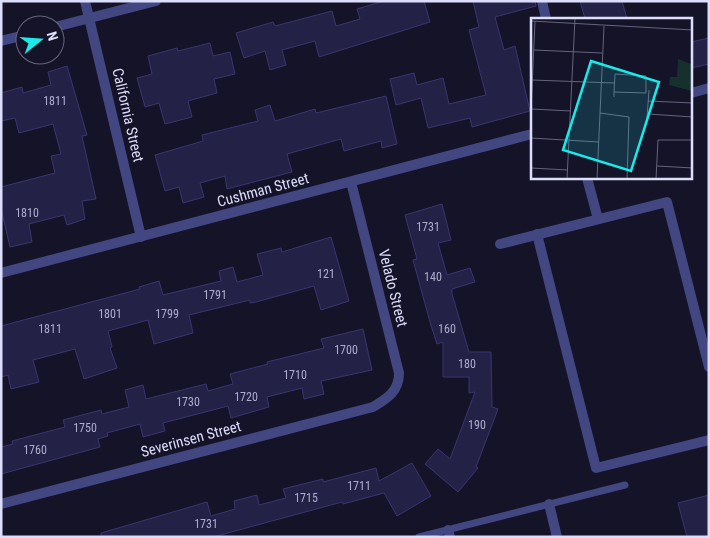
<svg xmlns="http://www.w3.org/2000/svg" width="710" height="538" font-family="'Roboto Condensed',sans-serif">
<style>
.building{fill:#242147;stroke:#3a3571}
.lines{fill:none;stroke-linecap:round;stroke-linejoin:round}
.service{stroke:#424782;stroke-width:7}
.minor{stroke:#424782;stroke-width:10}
.labels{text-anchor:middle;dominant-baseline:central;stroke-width:5;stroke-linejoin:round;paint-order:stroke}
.number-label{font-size:12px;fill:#afaecf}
.street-label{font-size:15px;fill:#ddddfc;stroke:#141328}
.inset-road{fill:none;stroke:#64647d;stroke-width:1}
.view{fill:#1be9e7;fill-opacity:0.15;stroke:#1be9e7;stroke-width:2.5}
.inset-edge{fill:none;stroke:#ddddfc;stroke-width:2.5}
</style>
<rect width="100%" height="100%" fill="#141328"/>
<g class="building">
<path d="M384,1H424L430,22L319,57L315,41L282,50L286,65L270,70L265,51L244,58L236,33L273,22L275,26L332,11L336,26L360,19L357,9Z"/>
<path d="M473,1H535L536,6L495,17L504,50L515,46L530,111L472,127L470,118L428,128L421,98L396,105L390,79L414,73L417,85L443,78L449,104L486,95L469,30L479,27Z"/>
<path d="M580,1H622L627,19H585Z"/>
<path d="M709,38V64L691,68V42Z"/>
<path d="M210,43L213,56L230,52L235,74L214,79L217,93L188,101L192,117L165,124L159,103L145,107L137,78L152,74L148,56L177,48L178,51Z"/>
<path d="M67,66L87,135L82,136L96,199L82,201L85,219L67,225L64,215L29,224L32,242L10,247L1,208V187L55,173L51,156L61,154L53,124L19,133L15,118L1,121V93L22,87L23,93L51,85L48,72Z"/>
<path d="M386,96L397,144L382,148L381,141L344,151L341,139L287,154L292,172L227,189L225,176L200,183L204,197L183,203L179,187L165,191L155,155L203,141L202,135L258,121L255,110L270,105L275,121L315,109L316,113Z"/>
<path d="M442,204L451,240L438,243L447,275L470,268L475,282L452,289V294L469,352H491L492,407L498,409L476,467L478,468L458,492L425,464L438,449L450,459L475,392L469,393V377H443V342L437,344L430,322L413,260L417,259L405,215Z"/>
<path d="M331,237L349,301L321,310L314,286L256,302L250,303V300L189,315L193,333L154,344L148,320L108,331L112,347L110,348L117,368L84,379L75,349L33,360L39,382L11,389L8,375L1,377V326L140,289L139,287L159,281L163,295L221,281L219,271L233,267L237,282L263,275L257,254L281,248L282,252Z"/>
<path d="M363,329L372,370L321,381L324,394L304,399L302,388L267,397L269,407L231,418L228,406L163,423L165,431L143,437L140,424L107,433L108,436L98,439L100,447L1,474V447L13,444L12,441L65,427L63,420L101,410L102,414L129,407L125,390L143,385L146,399L206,384L208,391L233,384L230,374L268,364L267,362L324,348L321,339Z"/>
<path d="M412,463L431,496L397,516L384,493L343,504L342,502L213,537H101V533L207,502L211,516L235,509L234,501L257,495L259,505L286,498L283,489L323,479V482L376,468L379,481Z"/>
<path d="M709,495V537H687L678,503Z"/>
</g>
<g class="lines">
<path class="service" d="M419,537L625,485"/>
<g class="minor">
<path d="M85,1L141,237"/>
<path d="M542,1L546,19"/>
<path d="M55,27L156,1"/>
<path d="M1,41L25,35"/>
<path d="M691,93L709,88"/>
<path d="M587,178L598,219"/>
<path d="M537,234L596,468L709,440"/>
<path d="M500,244L667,202L709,367"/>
<path d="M1,273L532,134"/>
<path d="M1,504L373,407C388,398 399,391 399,373L351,182"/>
<path d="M549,504L557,537"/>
<path d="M448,530L450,537"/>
</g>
</g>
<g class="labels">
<g class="number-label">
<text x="55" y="101">1811</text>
<text x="27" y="213">1810</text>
<text x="428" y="227">1731</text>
<text x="326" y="274">121</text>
<text x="433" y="277">140</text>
<text x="215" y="295">1791</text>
<text x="110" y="314">1801</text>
<text x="167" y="314">1799</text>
<text x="50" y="329">1811</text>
<text x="447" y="329">160</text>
<text x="346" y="350">1700</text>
<text x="467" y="364">180</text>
<text x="295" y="375">1710</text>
<text x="246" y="397">1720</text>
<text x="188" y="402">1730</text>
<text x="477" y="425">190</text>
<text x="85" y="428">1750</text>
<text x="35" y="450">1760</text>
<text x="359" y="486">1711</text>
<text x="306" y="498">1715</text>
<text x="206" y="524">1731</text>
</g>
<g class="street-label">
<text transform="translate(128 115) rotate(77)">California Street</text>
<text transform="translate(263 190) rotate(-15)">Cushman Street</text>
<text transform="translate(393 288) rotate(76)">Velado Street</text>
<text transform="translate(191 439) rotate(-15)">Severinsen Street</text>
</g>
</g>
<g transform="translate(531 18)">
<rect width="161" height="161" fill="#141328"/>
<path d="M147,41L160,46L161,73L138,67L139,59H146Z" fill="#16312d"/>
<path class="inset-road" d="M0,3L162,12M3,32L71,35M1,62L83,65M83,79V74L84,56L115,58V75L83,74M117,83L162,85M0,91L40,93M0,93L4,3M69,95L98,99L96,161M117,96L162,99M116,100L118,72M0,120L68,124M126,148L162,150M0,150L37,152M36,161L44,0M66,161L73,8M125,161L127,122H162"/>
<path class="view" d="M60,43L128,64L100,153L32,132Z"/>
<rect width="161" height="161" class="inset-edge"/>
</g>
<rect width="710" height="538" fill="none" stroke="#ddddfc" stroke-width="5"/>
<g transform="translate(40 40) rotate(73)"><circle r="24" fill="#141328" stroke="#64647d"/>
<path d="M0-4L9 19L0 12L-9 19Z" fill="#1be9e7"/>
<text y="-8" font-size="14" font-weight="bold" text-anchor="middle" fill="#ddddfc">N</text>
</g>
</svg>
